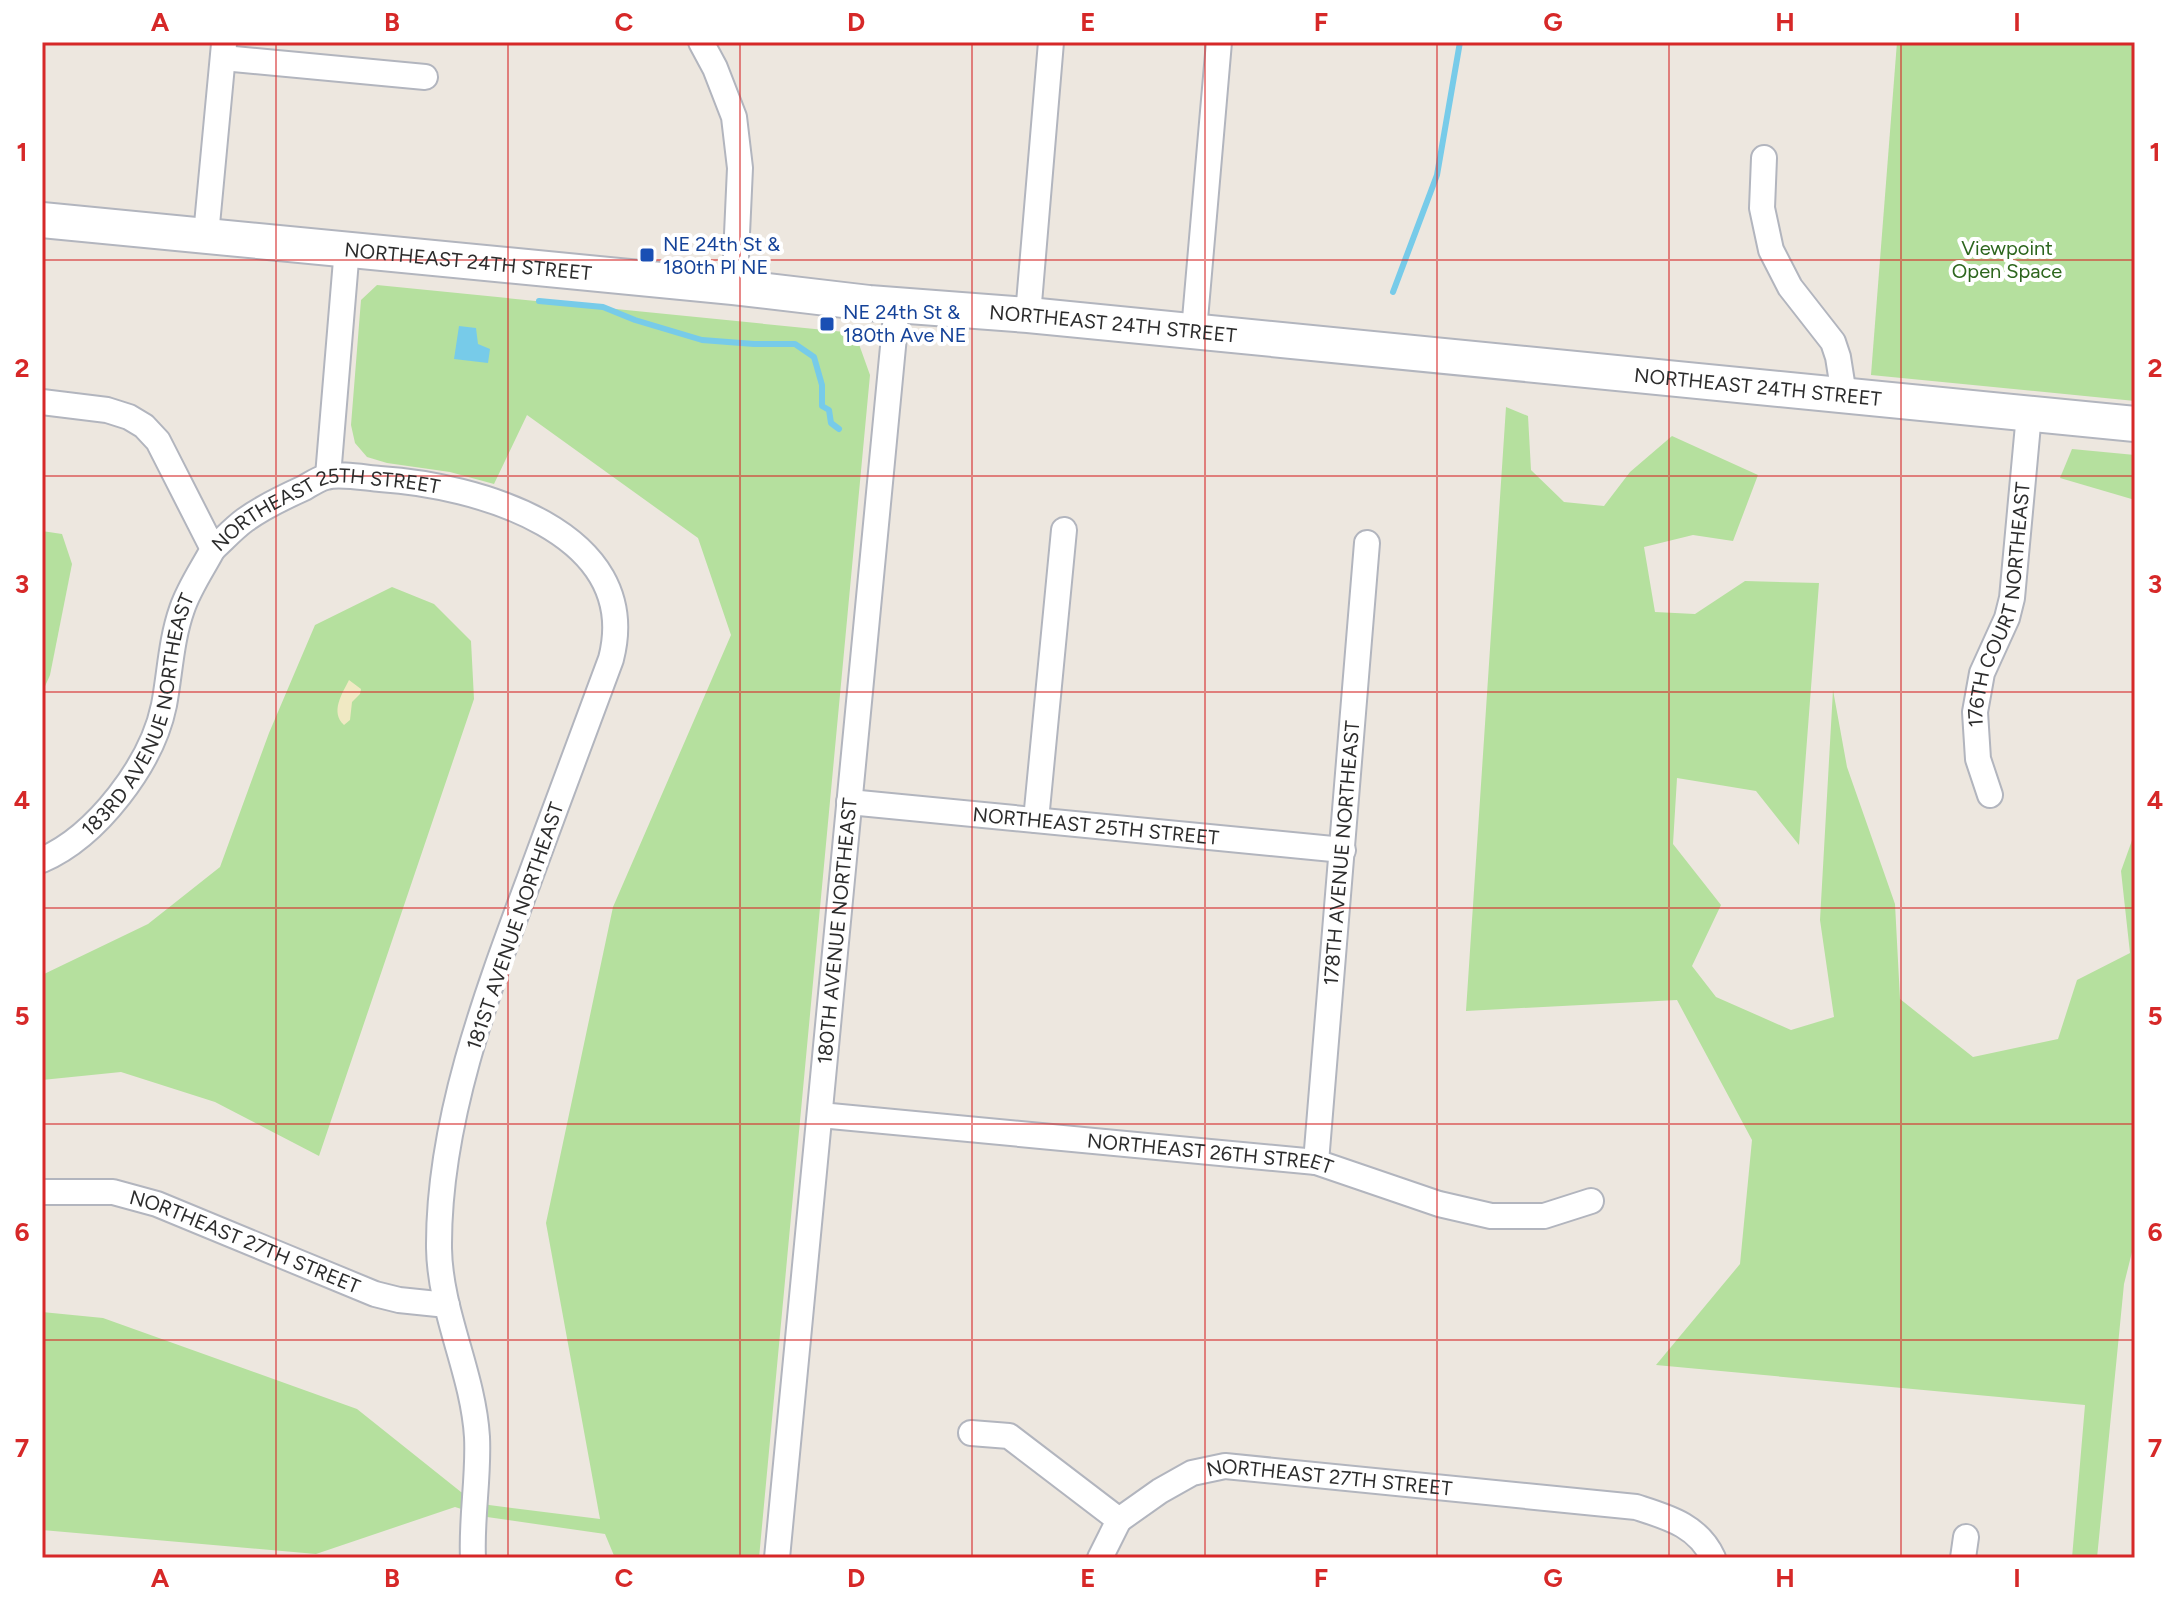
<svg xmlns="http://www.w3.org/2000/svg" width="2177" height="1600" font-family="Figtree,sans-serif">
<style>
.green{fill:#b5e09e}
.sand{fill:#f0e9c3}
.water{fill:#77cbe9}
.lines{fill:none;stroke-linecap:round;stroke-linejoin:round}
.stream{stroke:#77cbe9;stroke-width:6}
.minor-casing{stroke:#b2b5be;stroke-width:28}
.secondary-casing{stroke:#b2b5be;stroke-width:38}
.minor{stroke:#fff;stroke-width:24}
.secondary{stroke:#fff;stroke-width:34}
.grid{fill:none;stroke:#d62828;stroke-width:2;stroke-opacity:0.55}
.transit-dot{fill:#1a4fb4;stroke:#fff;stroke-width:3}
.labels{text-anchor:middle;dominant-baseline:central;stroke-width:8;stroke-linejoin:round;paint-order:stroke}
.transit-label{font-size:20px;fill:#164399;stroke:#fff;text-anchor:start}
.park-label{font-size:20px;fill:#2d661e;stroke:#fff}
.street-label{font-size:20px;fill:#2c2c2c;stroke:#fff}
.neatline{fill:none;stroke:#d62828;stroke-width:3}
.grid-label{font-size:26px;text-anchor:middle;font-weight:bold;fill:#d62828}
</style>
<rect width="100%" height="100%" fill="#ede7df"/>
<g class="green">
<path d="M1897,42H2135V401L1871,375Z"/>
<path d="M377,285L855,333L870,375L759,1558H615L605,1534L487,1517L455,1507L316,1554L42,1530V1312L103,1318L357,1409L461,1492L489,1505L600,1519L546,1223L613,907L731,635L698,538L527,415L494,484L450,472L387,463L367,457L355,443L351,425L361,300Z"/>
<path d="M1506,407L1528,416L1531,470L1564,502L1604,506L1630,472L1672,436L1758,475L1733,541L1693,535L1644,547L1655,612L1695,614L1745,581L1819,583L1799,845L1756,791L1677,778L1673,844L1721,905L1692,966L1716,997L1791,1030L1834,1017L1820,920L1833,690L1847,767L1895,904L1900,999L1973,1057L2058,1039L2077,980L2130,953L2121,871L2135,832V1240L2124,1284L2097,1558H2072L2085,1405L1656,1365L1740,1264L1752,1140L1677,1000L1466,1011Z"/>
<path d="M2072,449L2135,455V500L2060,478Z"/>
<path d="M42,531L62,534L72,564L50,675L42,693Z"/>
<path d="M392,587L434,604L471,641L474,699L319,1156L215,1102L121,1072L42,1080V975L148,924L220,867L269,733L315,625Z"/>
</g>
<path class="sand" d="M349,680L361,689L360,694L352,702L350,720L344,725C330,712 342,694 349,680Z"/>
<path class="water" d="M459,326L476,328L478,344L490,349L488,363L454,359Z"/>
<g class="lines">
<g class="stream">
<path d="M1393,292L1437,175L1460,42"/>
<path d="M539,301L603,307L635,320L702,340L754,344H795L814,357L822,385V406L829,410L831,423L839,429"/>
</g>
<g class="minor-casing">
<g id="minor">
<path d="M701,42L715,68L734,117L740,168L736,256L733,287"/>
<path d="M223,58L425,77"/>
<path d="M1764,158L1762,208L1771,250L1790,287L1833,342L1838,357L1844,395"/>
<path d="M206,235L224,44"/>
<path d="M1028,315L1051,42"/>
<path d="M1194,331L1219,42"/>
<path id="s1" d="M42,402L107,410L129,417L144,426L158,441L213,549C224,539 234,528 245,520C263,507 284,497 304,488C311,484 318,479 326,477C339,473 366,478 380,479C475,485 644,531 611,659C584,732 556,806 529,880C486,995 438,1123 439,1248C440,1313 473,1372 477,1437C479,1477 471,1518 473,1558"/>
<path d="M328,476L347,248"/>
<path id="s2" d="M1990,795L1978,759L1975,712L1982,673L2007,618L2012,598L2029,414"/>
<path id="s3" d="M849,802L1343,850"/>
<path d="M1036,820L1064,530"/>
<path id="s4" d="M42,860C97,836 152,764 164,705C170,673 171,640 182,609C189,588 203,568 213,549"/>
<path id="s5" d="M820,1115L1316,1162L1439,1204L1491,1216H1544L1591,1201"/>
<path id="s6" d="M1316,1162L1367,543"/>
<path id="s7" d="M42,1192H113L157,1204L375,1294L399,1300L447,1305"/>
<path id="s8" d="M971,1433L1009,1436L1119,1520L1160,1491L1192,1473L1225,1466L1636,1507C1667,1517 1698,1525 1713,1558"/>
<path id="s9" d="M777,1558L897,305"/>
<path d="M1100,1558L1119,1520"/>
<path d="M1963,1558L1966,1537"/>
</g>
</g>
<g class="secondary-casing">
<g id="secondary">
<path id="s10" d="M42,220L733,287L869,303L1028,315L2135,424"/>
</g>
</g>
<use href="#minor" class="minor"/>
<use href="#secondary" class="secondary"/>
</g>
<path class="grid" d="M276,42V1558M508,42V1558M740,42V1558M972,42V1558M1205,42V1558M1437,42V1558M1669,42V1558M1901,42V1558M42,260H2135M42,476H2135M42,692H2135M42,908H2135M42,1124H2135M42,1340H2135"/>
<g class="transit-dot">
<rect x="639" y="247" width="16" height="16" rx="4"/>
<rect x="819" y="316" width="16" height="16" rx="4"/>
</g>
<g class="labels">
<g class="transit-label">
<text x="663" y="244">NE 24th St &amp;<tspan x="663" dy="23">180th Pl NE</tspan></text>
<text x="843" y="312">NE 24th St &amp;<tspan x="843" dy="23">180th Ave NE</tspan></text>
</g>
<g class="park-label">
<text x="2007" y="248">Viewpoint<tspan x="2007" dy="23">Open Space</tspan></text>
</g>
<g class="street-label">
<text stroke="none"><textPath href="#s10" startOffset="428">NORTHEAST 24TH STREET</textPath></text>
<text stroke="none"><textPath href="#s10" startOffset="1076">NORTHEAST 24TH STREET</textPath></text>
<text stroke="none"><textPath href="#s10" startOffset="1724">NORTHEAST 24TH STREET</textPath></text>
<text stroke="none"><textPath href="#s1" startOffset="374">NORTHEAST 25TH STREET</textPath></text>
<text stroke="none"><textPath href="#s2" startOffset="196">176TH COURT NORTHEAST</textPath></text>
<text stroke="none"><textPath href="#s4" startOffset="184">183RD AVENUE NORTHEAST</textPath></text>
<text stroke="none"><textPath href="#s3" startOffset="248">NORTHEAST 25TH STREET</textPath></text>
<text stroke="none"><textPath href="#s6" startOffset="310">178TH AVENUE NORTHEAST</textPath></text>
<text transform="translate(515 926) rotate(-71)">181ST AVENUE NORTHEAST</text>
<text stroke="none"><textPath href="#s9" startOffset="630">180TH AVENUE NORTHEAST</textPath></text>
<text stroke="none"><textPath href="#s5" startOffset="392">NORTHEAST 26TH STREET</textPath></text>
<text stroke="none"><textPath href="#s7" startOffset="212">NORTHEAST 27TH STREET</textPath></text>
<text stroke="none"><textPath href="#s8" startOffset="402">NORTHEAST 27TH STREET</textPath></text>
</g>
</g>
<rect width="2177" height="1600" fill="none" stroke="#ffffff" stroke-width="88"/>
<rect x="44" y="44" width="2089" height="1512" class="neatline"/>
<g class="grid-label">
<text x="160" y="31">A</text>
<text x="392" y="31">B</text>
<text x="624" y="31">C</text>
<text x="856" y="31">D</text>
<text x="1088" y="31">E</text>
<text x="1321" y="31">F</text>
<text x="1553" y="31">G</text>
<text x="1785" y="31">H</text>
<text x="2017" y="31">I</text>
<text x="22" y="161">1</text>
<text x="2155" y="161">1</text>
<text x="22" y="377">2</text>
<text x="2155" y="377">2</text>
<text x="22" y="593">3</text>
<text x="2155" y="593">3</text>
<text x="22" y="809">4</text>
<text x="2155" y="809">4</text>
<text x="22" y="1025">5</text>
<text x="2155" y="1025">5</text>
<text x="22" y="1241">6</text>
<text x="2155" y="1241">6</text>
<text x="22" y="1457">7</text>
<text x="2155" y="1457">7</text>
<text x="160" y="1587">A</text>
<text x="392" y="1587">B</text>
<text x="624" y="1587">C</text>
<text x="856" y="1587">D</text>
<text x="1088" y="1587">E</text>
<text x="1321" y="1587">F</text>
<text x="1553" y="1587">G</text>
<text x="1785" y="1587">H</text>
<text x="2017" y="1587">I</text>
</g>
</svg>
